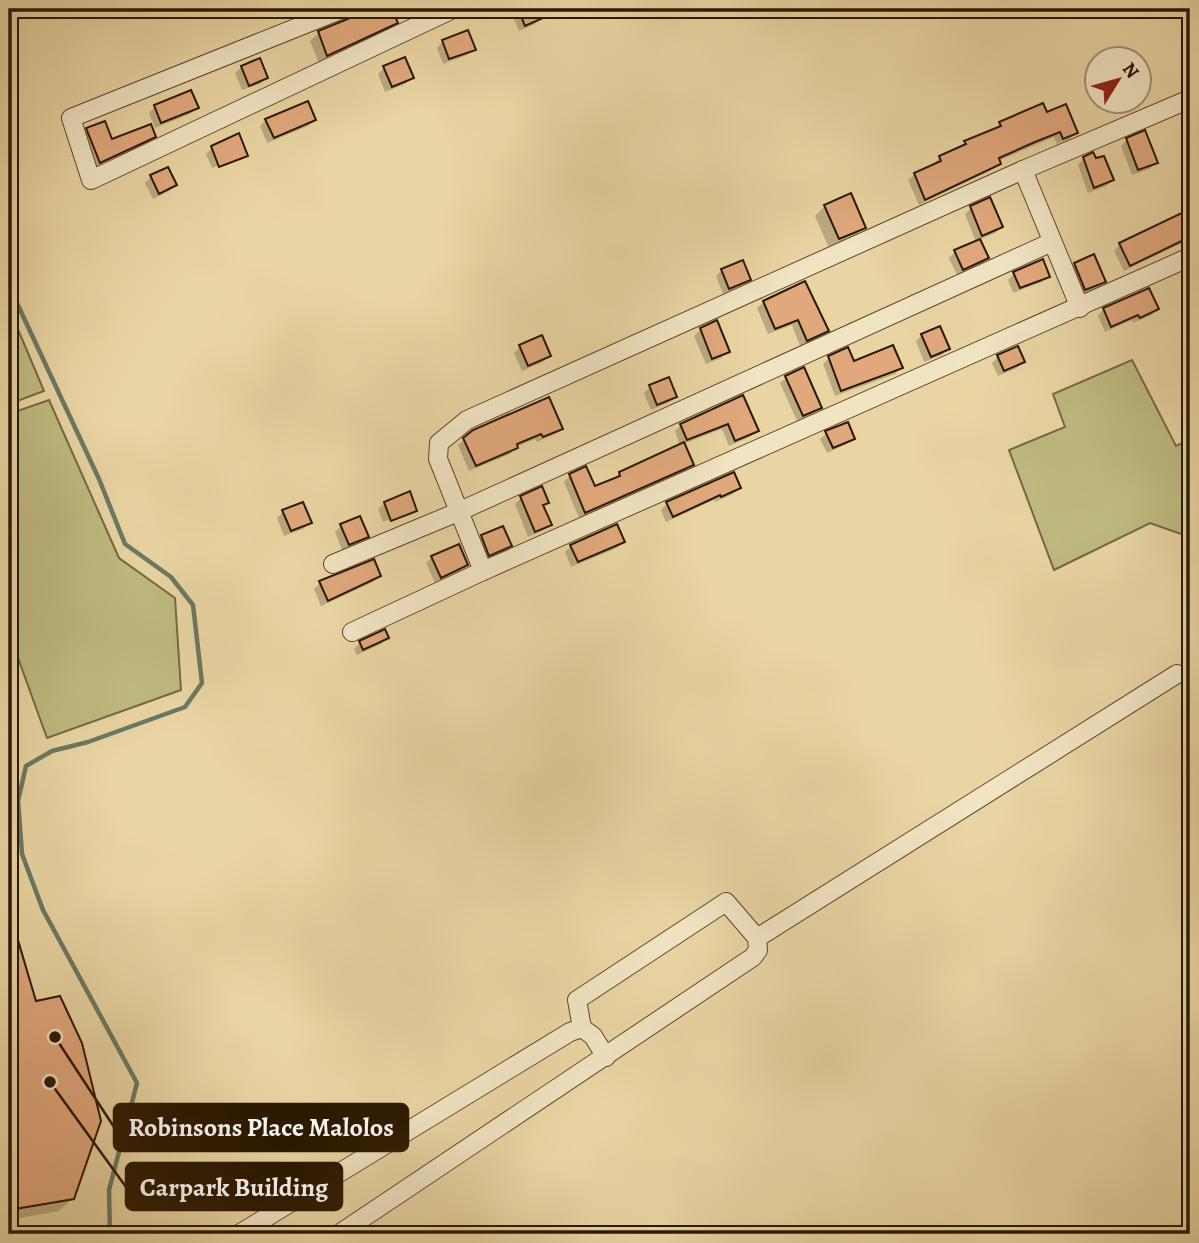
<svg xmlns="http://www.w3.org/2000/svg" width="1199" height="1243" font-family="Alegreya,serif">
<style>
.green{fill:#bfbb80;stroke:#746a40;stroke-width:2}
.shadow{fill:#0003}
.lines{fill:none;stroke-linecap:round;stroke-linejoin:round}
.stream{stroke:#6b7962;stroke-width:4.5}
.building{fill:#e1a87d;stroke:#2a1800;stroke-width:2}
.street-casing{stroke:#5a4729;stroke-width:20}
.street{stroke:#f1e4c3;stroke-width:18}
.leader{fill:none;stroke:#2a1800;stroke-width:2.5}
.callout-dot{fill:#2a1800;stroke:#f1e4c3;stroke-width:2.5}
.callout{fill:#2a1800;stroke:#2a1800;stroke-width:2.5}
.callout-label{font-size:26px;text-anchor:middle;font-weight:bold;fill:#fff}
</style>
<rect width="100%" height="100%" fill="#e9d5a3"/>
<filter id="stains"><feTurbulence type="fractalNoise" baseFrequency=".00286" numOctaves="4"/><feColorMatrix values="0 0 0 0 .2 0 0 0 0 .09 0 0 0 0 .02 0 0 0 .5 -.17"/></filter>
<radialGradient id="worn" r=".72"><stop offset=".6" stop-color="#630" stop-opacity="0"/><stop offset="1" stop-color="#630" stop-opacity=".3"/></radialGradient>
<g class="green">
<path d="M9,308L44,391L9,404Z"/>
<path d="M1132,360L1176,446L1189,440L1186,413L1190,411V551L1187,536L1150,523L1054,570L1009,450L1065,427L1053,394Z"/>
<path d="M49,400L119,558L175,598L181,690L47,738L9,633V414Z"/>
</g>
<g class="shadow">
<path d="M361,9H390L396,22L387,31L319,63L310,41L319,33L346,20Z"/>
<path d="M514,9H537L541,18L535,24L519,31L511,12Z"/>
<path d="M443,41L474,49L467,55L443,64L437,48Z"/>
<path d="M242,67L266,77L260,84L242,90L235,73Z"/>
<path d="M384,68L412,77L405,84L385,92L378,74Z"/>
<path d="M155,106L197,108L190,114L155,128L149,113Z"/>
<path d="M1046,114L1076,132L1070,139L1057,144L1054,137L998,161L999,163L993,169L919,205L908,180L915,174L935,166L934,163L940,157L994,130L1000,124Z"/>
<path d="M314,119L308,126L267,143L260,126L266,120Z"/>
<path d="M87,130L111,141L154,136L147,143L93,168L81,136Z"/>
<path d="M1127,140L1156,162L1150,169L1132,175L1121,146Z"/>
<path d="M212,148L246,155L241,160V157L212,168L206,154Z"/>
<path d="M1084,158L1112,180L1106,186L1088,193L1078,165Z"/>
<path d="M151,177L175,185L169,191L153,199L145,183Z"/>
<path d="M989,200L1001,227L995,233L979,240L987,258L981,264L957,275L949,258L955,252L976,242L965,214L971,208Z"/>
<path d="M825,206L863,228L854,237L829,248L815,216Z"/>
<path d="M1190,211V239L1124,271L1114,251L1120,244Z"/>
<path d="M1075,264L1104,281L1098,288L1079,295L1068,270Z"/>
<path d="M722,270L749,279L743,285L723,294L716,276Z"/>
<path d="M1014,274L1048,276L1042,282L1013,293L1008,280Z"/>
<path d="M764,302L827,331L820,337L800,346L792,325L768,334L757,308Z"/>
<path d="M1104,309H1157L1151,315L1133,323L1132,320L1105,332L1098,316Z"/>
<path d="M701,329L728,352L721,358L706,364L694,336Z"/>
<path d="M922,335L948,348L942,355L924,362L916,341Z"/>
<path d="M520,347L549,356L543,362L522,371L514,353Z"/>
<path d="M998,357L1023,362L1017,368L998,376L992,363Z"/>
<path d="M829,358L901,368L895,374L835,396L823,364Z"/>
<path d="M787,377L818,408L812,414L797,421L780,383Z"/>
<path d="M650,387L675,397L668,403L651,410L644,393Z"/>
<path d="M742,397L757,431L750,437L729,446L722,429L683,444L692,464L686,471L579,518L564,482L570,476L594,489L613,479L620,473L680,446L675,431L681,425Z"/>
<path d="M561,428L555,434L537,442L535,439L516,447L510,454L469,471L458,445L465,439Z"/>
<path d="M827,433L853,438L847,444L827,453L820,439Z"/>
<path d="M541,488L547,502L542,507L550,524L544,530L528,537L515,504L521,498Z"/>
<path d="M739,488L733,494L715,502L714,500L666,522L661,510L667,504Z"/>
<path d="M385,503L415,510L410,515V511L383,522L378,509Z"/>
<path d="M283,512L310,523L303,529L284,536L277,518Z"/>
<path d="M341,526L367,536L360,542L342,550L335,532Z"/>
<path d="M482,537L510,545L504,552L483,561L476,543Z"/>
<path d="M623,542L617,548L571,567L565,552L571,546Z"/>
<path d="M432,557L466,565L460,571L435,583L426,563Z"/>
<path d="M379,576L373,582L321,606L314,589L320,583Z"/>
<path d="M387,638L381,644L357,655L354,649L360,643Z"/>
<path d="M9,914L34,1003L73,1198L59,1211L9,1220Z"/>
</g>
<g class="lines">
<path class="stream" d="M9,286L99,479L125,544L171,577L193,605L202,683L185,707L88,742L52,751L26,766L18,801L22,854L43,910L137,1083L109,1190L110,1234"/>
</g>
<g class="building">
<path d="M354,9H392L398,23L327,56L318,31L348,19L352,15Z"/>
<path d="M518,9H539L543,18L525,26Z"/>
<path d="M468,30L476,50L449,59L442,40Z"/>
<path d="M405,57L414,78L392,87L383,66Z"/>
<path d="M260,58L268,78L249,86L241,66Z"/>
<path d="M191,90L199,108L161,123L154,105Z"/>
<path d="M308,101L316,120L274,138L265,119Z"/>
<path d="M1043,103L1047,112L1066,104L1078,133L1063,139L1060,132L1035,142L999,158L1001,164L925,200L914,173L941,161L939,156L966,144L964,141L1001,126L999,122Z"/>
<path d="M105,121L112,139L151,124L156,137L100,163L86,128Z"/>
<path d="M1145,130L1158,163L1138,170L1126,138Z"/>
<path d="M239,133L248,156L219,167L211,146Z"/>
<path d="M1093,152L1096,158L1104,156L1114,180L1094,188L1083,157Z"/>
<path d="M168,167L177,185L159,194L150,175Z"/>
<path d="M851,193L866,228L839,239L824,205Z"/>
<path d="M990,197L1003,227L982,236L970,206Z"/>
<path d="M1190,209V237L1130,266L1119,243Z"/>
<path d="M980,239L989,258L963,270L954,250Z"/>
<path d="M1094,254L1106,282L1085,290L1074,263Z"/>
<path d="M1043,259L1050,277L1020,288L1013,272Z"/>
<path d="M743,260L751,280L729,289L721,269Z"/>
<path d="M805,281L829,331L807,341L798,320L775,329L763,301Z"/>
<path d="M1149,288L1159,309L1140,318L1138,315L1111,327L1103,308Z"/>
<path d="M717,320L730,352L712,359L700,328Z"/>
<path d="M940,326L950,349L931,357L921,334Z"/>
<path d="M542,335L551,356L528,366L519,345Z"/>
<path d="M893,345L903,368L841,391L828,356L848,347L854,361Z"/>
<path d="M1018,346L1025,362L1004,371L997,355Z"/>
<path d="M804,367L822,408L803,416L785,376Z"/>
<path d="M669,377L677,397L657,405L649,385Z"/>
<path d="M743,395L759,431L735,441L728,424L687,440L680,424Z"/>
<path d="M549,397L563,429L543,437L541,434L517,444L518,448L476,466L463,438L473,430Z"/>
<path d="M848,422L855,439L833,448L825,431Z"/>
<path d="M684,442L694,465L585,513L569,474L586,466L595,486L620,476L619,472Z"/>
<path d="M734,472L741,488L721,497L720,495L673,517L666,502Z"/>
<path d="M542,486L549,503L543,505L552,525L535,532L520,496Z"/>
<path d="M410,491L417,511L391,521L384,502Z"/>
<path d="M303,502L312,523L291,531L282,510Z"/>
<path d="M360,516L369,537L349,545L340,524Z"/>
<path d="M617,524L625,542L578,562L570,545Z"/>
<path d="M503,526L512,546L489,556L481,535Z"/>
<path d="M459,544L468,565L441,578L431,556Z"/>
<path d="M374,559L381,576L328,601L319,581Z"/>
<path d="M385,629L389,638L363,650L359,641Z"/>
<path d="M9,920H12L36,1001L60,996L82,1043L101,1121L74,1199L9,1210Z"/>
</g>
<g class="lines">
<g class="street-casing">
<g id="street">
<path d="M343,9L71,118L91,180L453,9"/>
<path d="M1023,170L1080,308"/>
<path d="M333,564L458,512L1052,242"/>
<path d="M483,571L438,459L439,443L467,420L1023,170L1190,99"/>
<path d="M352,632L483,571L1190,257"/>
<path d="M582,1028L577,1000L726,902L757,938"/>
<path d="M239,1234L570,1032L582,1028L593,1036L606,1057"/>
<path d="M339,1234L753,957L758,950L757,938L1177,674"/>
</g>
</g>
<use href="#street" class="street"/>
</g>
<path class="leader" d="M55 1037L114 1127M50 1082L126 1187"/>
<g class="callout-dot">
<circle cx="55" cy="1037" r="7"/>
<circle cx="50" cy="1082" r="7"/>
</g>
<g class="callout">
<rect x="114" y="1104" width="294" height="47" rx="7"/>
<rect x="126" y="1163" width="216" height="47" rx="7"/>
</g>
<g class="callout-label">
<text x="261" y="1136">Robinsons Place Malolos</text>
<text x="234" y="1196">Carpark Building</text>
</g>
<rect width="1199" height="1243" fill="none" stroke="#e9d5a3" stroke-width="35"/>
<rect x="10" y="10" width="1178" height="1222" fill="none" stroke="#2a1800" stroke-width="3.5"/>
<rect x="18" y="18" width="1164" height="1208" fill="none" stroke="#2a1800" stroke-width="2"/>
<g transform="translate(1118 80) rotate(53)"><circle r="33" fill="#f1e4c3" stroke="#a19275" stroke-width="2"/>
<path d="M0-5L12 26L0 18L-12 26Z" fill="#8f2418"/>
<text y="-10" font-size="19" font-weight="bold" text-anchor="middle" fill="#2a1800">N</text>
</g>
<rect width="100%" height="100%" filter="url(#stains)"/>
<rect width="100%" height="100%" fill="url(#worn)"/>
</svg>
